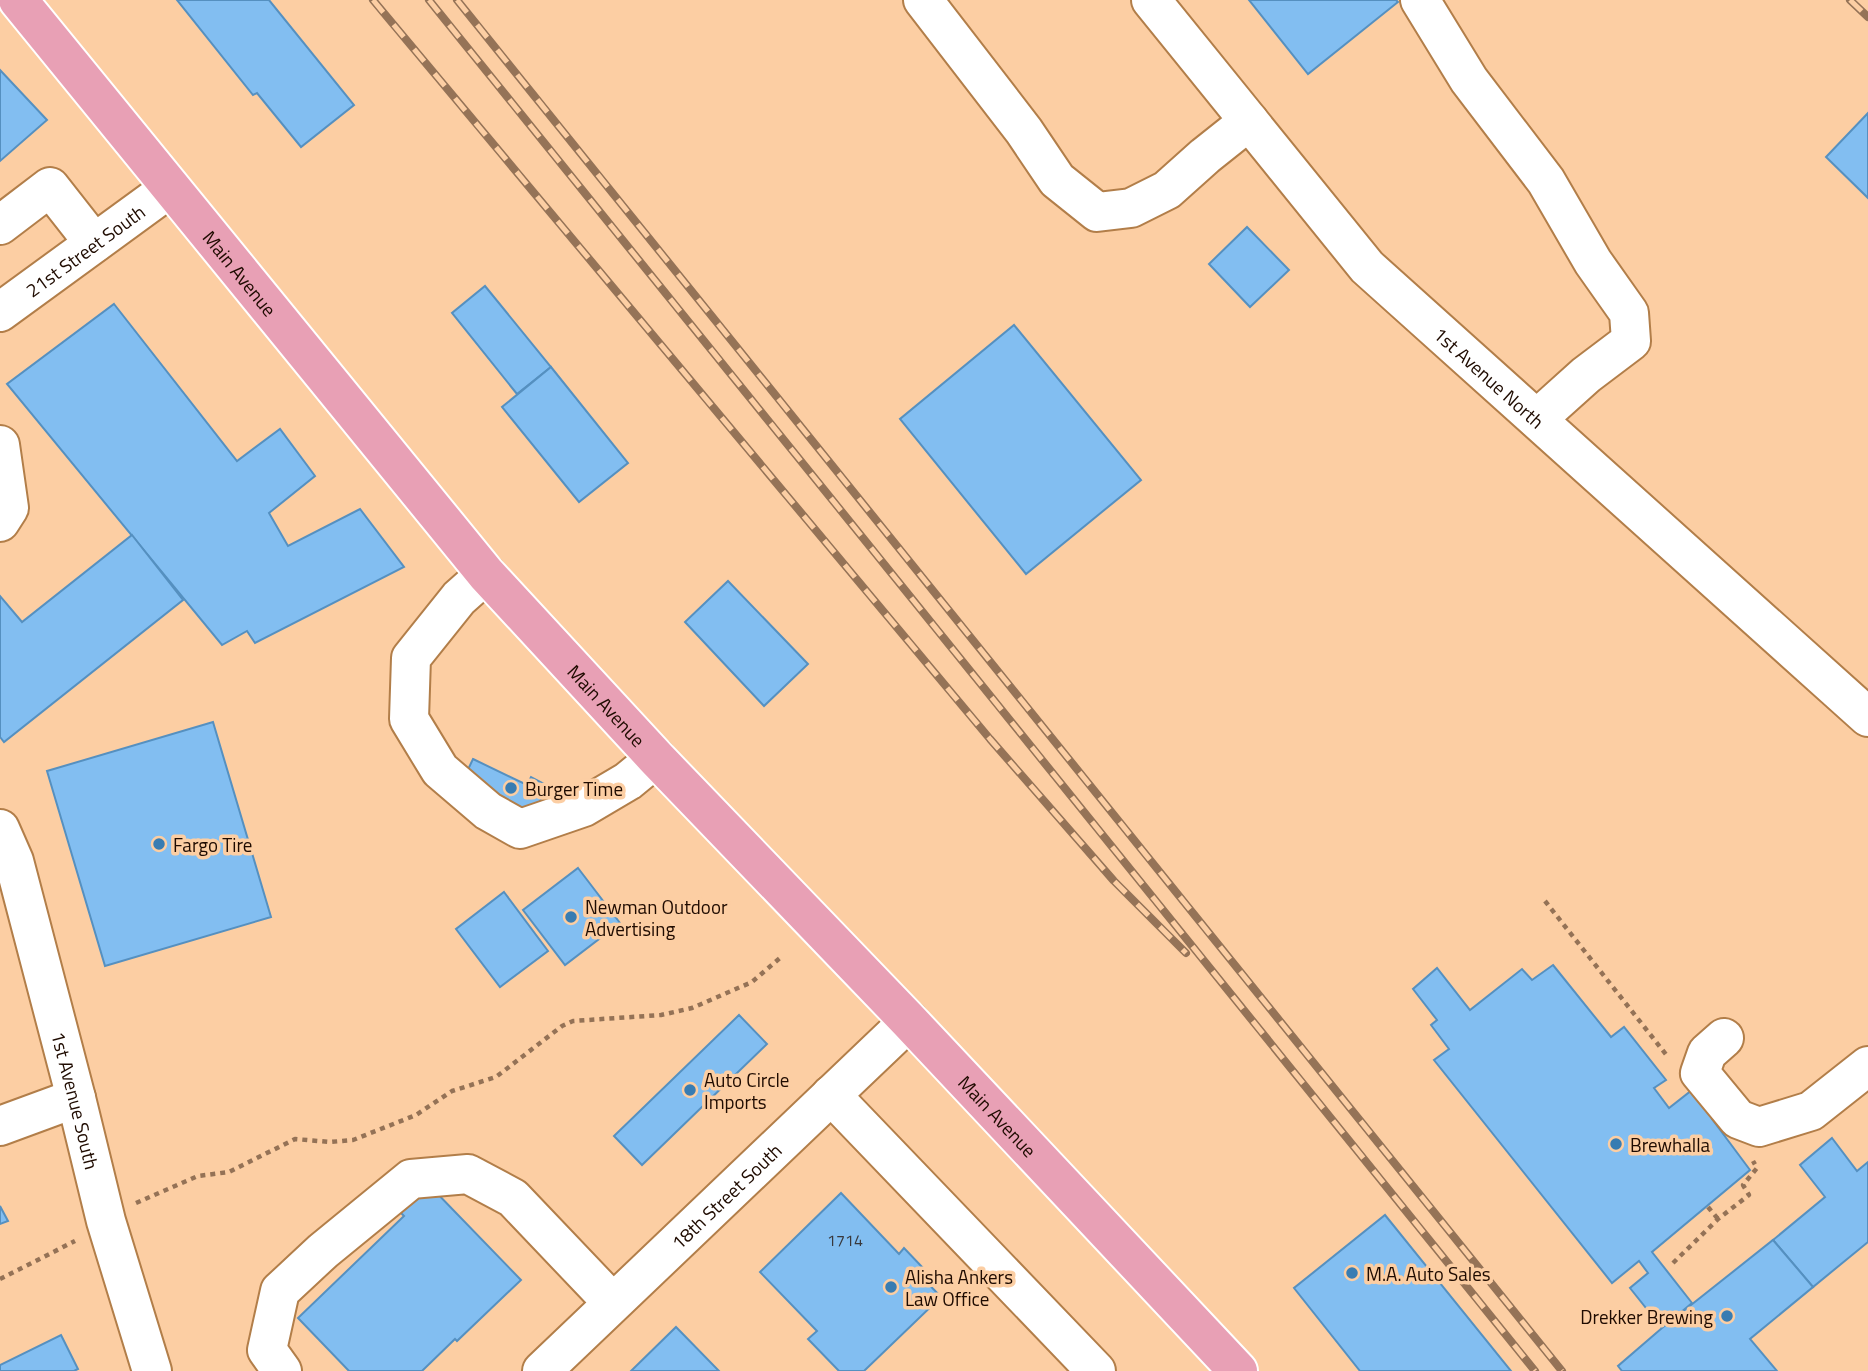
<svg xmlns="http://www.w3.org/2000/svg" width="1868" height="1371" font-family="'Titillium Web',sans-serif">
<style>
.building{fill:#82bef1;stroke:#5590c0;stroke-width:2}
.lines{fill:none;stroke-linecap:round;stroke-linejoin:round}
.minor-casing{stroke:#b27e49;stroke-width:42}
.major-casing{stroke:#fff;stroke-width:42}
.path{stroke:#947256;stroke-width:4.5;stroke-dasharray:5 5;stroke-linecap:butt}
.minor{stroke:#fff;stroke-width:38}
.major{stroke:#e8a0b5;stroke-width:38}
.rail-casing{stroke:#957357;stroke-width:8}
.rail{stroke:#fccea3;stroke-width:5;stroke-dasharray:16;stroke-linecap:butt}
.poi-dot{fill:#387cb2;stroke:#fccea3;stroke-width:2.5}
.labels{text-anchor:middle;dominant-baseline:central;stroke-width:7;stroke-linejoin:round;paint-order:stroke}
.number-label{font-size:16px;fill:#38383c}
.street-label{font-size:19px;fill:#1f0b00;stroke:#fccea3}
.poi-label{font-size:19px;fill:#1f0b00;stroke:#fccea3;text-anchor:start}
</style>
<rect width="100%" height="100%" fill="#fccea3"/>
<g class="building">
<path d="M177,0H269L354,105L301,147L257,93L253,95Z"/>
<path d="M1249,0H1396L1398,2L1308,74Z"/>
<path d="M0,70L47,120L0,161Z"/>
<path d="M1868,113V198L1826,157Z"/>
<path d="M1247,227L1289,270L1250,307L1209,264Z"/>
<path d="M485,286L551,367L517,394L452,313Z"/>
<path d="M114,304L237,461L280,429L315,476L269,513L288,546L360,509L404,567L255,643L247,631L222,645L7,384Z"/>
<path d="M1014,325L1141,480L1026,574L900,419Z"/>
<path d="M551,367L628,463L579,502L502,407Z"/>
<path d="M132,535L183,600L4,742L0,737V596L22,622Z"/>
<path d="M728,581L808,664L764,706L685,622Z"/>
<path d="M213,722L271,917L105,966L47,771Z"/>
<path d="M473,759L527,785L531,777L544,784L540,791L544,793L534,814L463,780Z"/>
<path d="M578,868L620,923L565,965L523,910Z"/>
<path d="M504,892L548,951L500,987L456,929Z"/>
<path d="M1553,965L1611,1037L1624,1027L1666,1080L1654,1088L1669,1108L1715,1072L1736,1099L1712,1119L1750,1170L1652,1252L1692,1303L1662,1328L1630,1288L1648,1273L1639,1261L1612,1283L1434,1060L1449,1049L1431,1025L1437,1020L1413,989L1437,968L1470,1010L1522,969L1532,980Z"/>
<path d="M739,1015L767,1044L642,1165L614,1136Z"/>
<path d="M1832,1138L1857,1171L1868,1162V1242L1813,1287L1773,1240L1825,1197L1800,1165Z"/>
<path d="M429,1185L521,1280L457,1341L455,1339L422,1371H349L298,1318L404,1216L400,1212Z"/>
<path d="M841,1193L899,1254L904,1248L924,1269L919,1274L941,1297L864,1371H839L808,1339L817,1331L760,1272Z"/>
<path d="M0,1206L8,1221L0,1224Z"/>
<path d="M1385,1215L1511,1371H1360L1294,1288Z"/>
<path d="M1773,1240L1813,1287L1750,1339L1777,1371H1622L1618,1366L1662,1328Z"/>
<path d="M676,1327L719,1371H631Z"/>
<path d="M61,1335L78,1369L74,1371H0V1365Z"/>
</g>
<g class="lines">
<g class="minor-casing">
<g id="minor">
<path d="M923,0L1024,131L1057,180L1097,212L1131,208L1167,190L1205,156L1249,121"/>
<path id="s1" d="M1151,0L1367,267L1868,717"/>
<path d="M1420,0L1469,80L1546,181L1593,262L1629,313L1631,341L1586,375L1537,419"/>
<path d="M0,225L50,187L94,243"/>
<path id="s2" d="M0,312L170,188"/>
<path d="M0,445L9,508L0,522"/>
<path d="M486,574L459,598L411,658L409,719L440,770L488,811L520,829L584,807L628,781L656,758"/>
<path id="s3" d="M0,829L14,861L76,1098L106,1221L152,1371"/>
<path d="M1724,1038L1707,1053L1700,1073L1738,1119L1759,1127L1811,1111L1868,1066"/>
<path d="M831,1095L1096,1371"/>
<path d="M0,1126L76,1098"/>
<path d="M282,1371L267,1350L280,1291L323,1251L411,1179L468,1174L513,1198L612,1302"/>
<path id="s4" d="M542,1371L909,1021"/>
</g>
</g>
<g class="major-casing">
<g id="major">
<path id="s5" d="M18,0L486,574L656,758L909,1021L1238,1371"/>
</g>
</g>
<g class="path">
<path d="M1545,901L1668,1057"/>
<path d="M136,1203L198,1176L229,1172L295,1139L330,1142L353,1140L416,1115L452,1091L496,1077L562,1026L573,1021L661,1015L692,1008L752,982L780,958"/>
<path d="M1708,1207L1718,1219"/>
<path d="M1673,1263L1718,1219L1749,1195L1743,1185L1757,1168L1753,1161"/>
<path d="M0,1279L75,1241"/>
</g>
<use href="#minor" class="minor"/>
<use href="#major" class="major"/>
<g class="rail-casing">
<g id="rail">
<path d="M373,0L990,739L1114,881L1186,953"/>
<path d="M429,0L1535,1371"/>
<path d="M457,0L1562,1371"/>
<path d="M1850,0L1868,17"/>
</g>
</g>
<use href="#rail" class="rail"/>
</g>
<g class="poi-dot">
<circle cx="511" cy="788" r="7"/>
<circle cx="159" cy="844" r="7"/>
<circle cx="571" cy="917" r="7"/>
<circle cx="690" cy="1090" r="7"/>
<circle cx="1616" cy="1144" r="7"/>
<circle cx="1352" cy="1273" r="7"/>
<circle cx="891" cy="1287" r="7"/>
<circle cx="1727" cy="1316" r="7"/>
</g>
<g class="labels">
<g class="number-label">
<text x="845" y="1240">1714</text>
</g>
<g class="street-label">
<text stroke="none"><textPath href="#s2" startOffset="105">21st Street South</textPath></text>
<text stroke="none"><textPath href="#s5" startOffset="352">Main Avenue</textPath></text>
<text stroke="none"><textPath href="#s1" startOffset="508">1st Avenue North</textPath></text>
<text stroke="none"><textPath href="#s5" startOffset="919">Main Avenue</textPath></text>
<text stroke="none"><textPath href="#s3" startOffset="282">1st Avenue South</textPath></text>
<text stroke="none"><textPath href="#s5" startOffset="1486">Main Avenue</textPath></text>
<text stroke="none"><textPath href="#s4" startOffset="254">18th Street South</textPath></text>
</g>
<g class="poi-label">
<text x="525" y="788">Burger Time</text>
<text x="173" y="844">Fargo Tire</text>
<text x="585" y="906">Newman Outdoor<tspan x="585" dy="22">Advertising</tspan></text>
<text x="704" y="1079">Auto Circle<tspan x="704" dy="22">Imports</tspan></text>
<text x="1630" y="1144">Brewhalla</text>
<text x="1366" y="1273">M.A. Auto Sales</text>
<text x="905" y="1276">Alisha Ankers<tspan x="905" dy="22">Law Office</tspan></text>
<text x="1713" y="1316" text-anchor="end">Drekker Brewing</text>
</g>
</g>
</svg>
